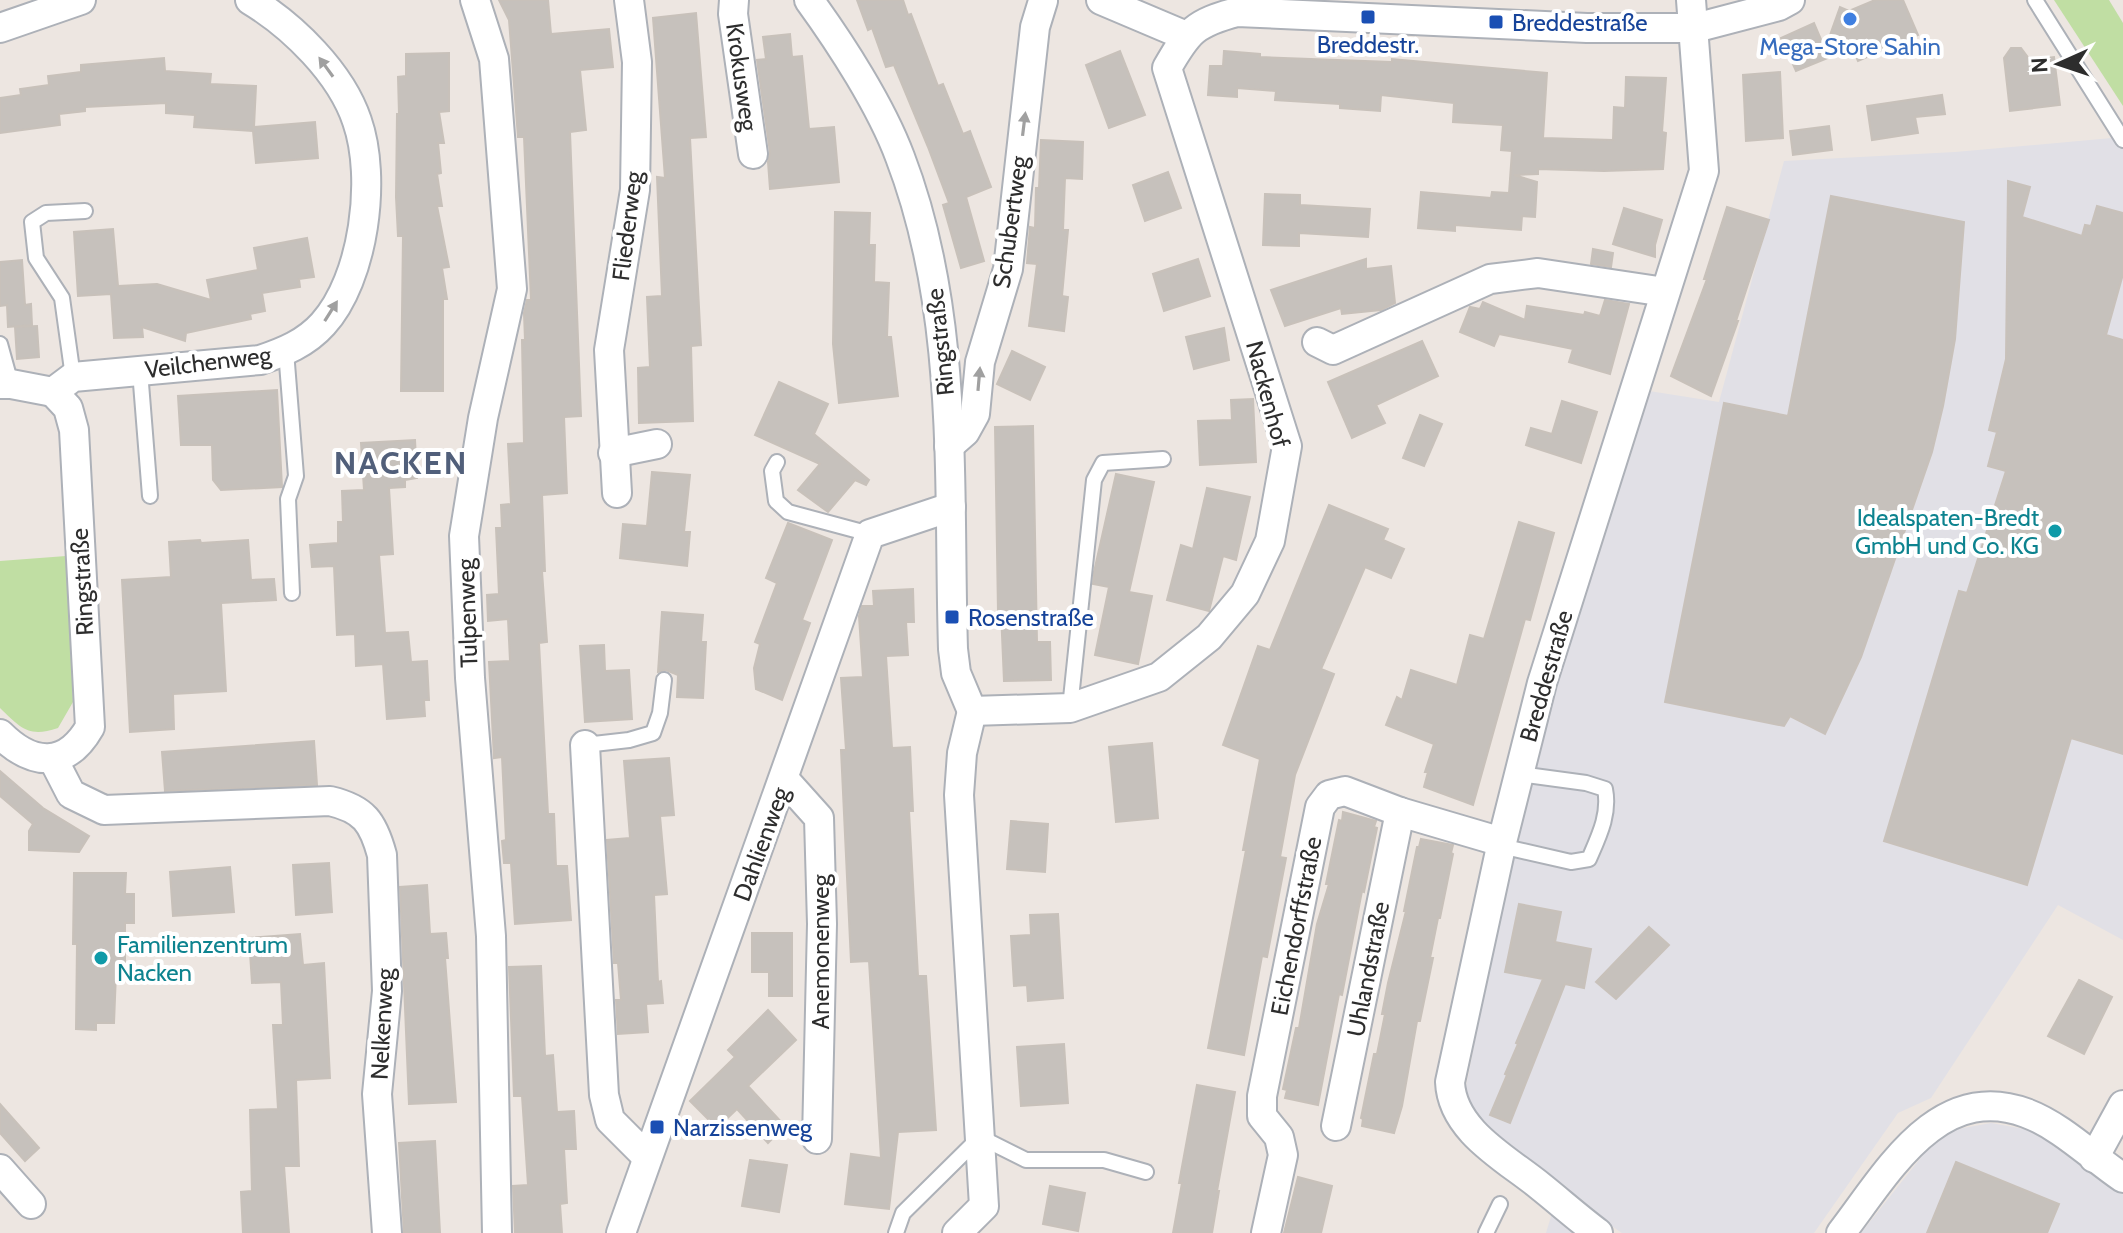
<svg xmlns="http://www.w3.org/2000/svg" width="2123" height="1233" font-family="Cabin,sans-serif">
<style>
.industrial{fill:#e1e0e6}
.green{fill:#c0dea3}
.building{fill:#c6c1bc;stroke:#c8c1ba;stroke-width:2}
.lines{fill:none;stroke-linecap:round;stroke-linejoin:round}
.lane-casing{stroke:#adb1b8;stroke-width:18}
.street-casing{stroke:#adb1b8;stroke-width:32}
.lane{stroke:#fff;stroke-width:14}
.street{stroke:#fff;stroke-width:28}
.oneway{fill:#a0a0a0}
.transit-dot{fill:#1a4fb4;stroke:#fff;stroke-width:3}
.shop-dot{fill:#3f7fe0;stroke:#fff;stroke-width:3}
.culture-dot{fill:#0f9aa8;stroke:#fff;stroke-width:3}
.labels{text-anchor:middle;dominant-baseline:central;stroke-width:8;stroke-linejoin:round;paint-order:stroke}
.transit-label{font-size:24px;fill:#164399;stroke:#fff;text-anchor:start}
.shop-label{font-size:24px;fill:#366cbe;stroke:#fff}
.street-label{font-size:24px;fill:#2d2d2d;stroke:#fff}
.culture-label{font-size:24px;fill:#0d838f;stroke:#fff;text-anchor:end}
.district-label{font-size:32px;font-weight:bold;letter-spacing:2px;fill:#515f7a;stroke:#fff}
</style>
<rect width="100%" height="100%" fill="#ede6e1"/>
<g class="industrial">
<path d="M2123,137V940L2058,905L1931,1098L1898,1113L1814,1233H1622L1501,1151L1477,1124L1465,1092L1523,796L1569,641L1649,391L1719,402L1784,161L1955,152Z"/>
<path d="M1991,1123L2024,1129L2045,1137L2123,1195V1233H1861L1934,1141L1958,1129Z"/>
<path d="M1553,1210L1585,1233H1546Z"/>
</g>
<g class="green">
<path d="M2054,0H2109L2123,23V106Z"/>
<path d="M66,556L73,702L58,728C28,738 21,728 0,708V561Z"/>
</g>
<g class="building">
<path d="M499,0H548L551,34L609,29L613,67L580,70L586,130L570,132L581,416L564,417L567,493L542,495L545,571H542L547,642L539,643L548,814H554L556,866H567L571,920L515,924L511,863H504L502,841L506,840L502,757L494,758L489,662L510,661L508,619L488,621L487,595L499,594L496,528H502L501,505L511,504L508,444L524,443L522,340H525L524,313L527,300H531L524,137H518L509,20Z"/>
<path d="M857,0H903L908,15L911,14L938,86L943,84L963,134L970,131L991,187L966,197L984,261L961,268L943,205L949,203L928,147L894,65L886,67L872,28L868,30Z"/>
<path d="M1875,0H1903L1918,35L1858,61L1852,48L1796,71L1781,38L1814,23L1825,49L1840,7L1849,11Z"/>
<path d="M696,13L706,137L690,138L701,345L691,346L693,421L639,423L638,368L650,367L647,297L662,296L657,177L665,178L653,18Z"/>
<path d="M790,34L792,57L802,56L809,129L834,127L839,182L770,189L768,162L770,152L757,60L766,59L763,37Z"/>
<path d="M2011,48H2021L2030,60L2054,57L2060,105L2010,111L2004,58Z"/>
<path d="M1120,51L1145,115L1109,128L1086,65Z"/>
<path d="M1224,51L1260,54V57L1392,62V59L1547,73L1543,138L1613,140L1614,107L1625,108L1626,77L1666,78L1662,132L1666,133L1663,169L1604,171L1538,169V174L1514,175L1537,182L1535,217L1522,216L1521,230L1455,225V231L1418,228L1421,192L1491,198L1492,192L1509,193L1512,151L1501,150L1503,125L1453,122L1454,103L1381,95L1380,111L1340,108V104L1275,100L1276,91L1237,88V97L1208,95L1210,66H1223Z"/>
<path d="M449,53V111L439,112L444,143H438L441,173L437,174L442,206H437L449,267L442,268L447,299H443V391H401L403,236H398L396,197L397,114H399L398,77L406,76V54Z"/>
<path d="M164,58L165,71L211,74L210,84L256,86L254,127L315,122L318,158L256,163L253,131L194,127L195,115L166,113V103L85,107V111L59,114L60,125L0,133V98L21,95L20,89L49,85L48,76L81,72V65Z"/>
<path d="M1780,72L1783,138L1746,141L1743,75Z"/>
<path d="M1942,95L1945,114L1915,117L1918,133L1872,140L1867,106Z"/>
<path d="M1829,126L1832,150L1793,155L1790,131Z"/>
<path d="M1041,140L1083,142L1082,179L1065,178L1063,230H1068L1062,296L1068,297L1064,331L1029,326L1037,264L1027,263L1030,227L1035,228L1036,188H1039Z"/>
<path d="M1168,172L1181,208L1145,221L1133,185Z"/>
<path d="M2008,181L2030,187L2022,217L2082,236L2085,225L2091,226L2097,206L2123,213V274L2106,335L2123,340V754L2071,738L2027,885L1884,841L1959,591L1967,593L2006,471L1988,466L1997,432L1989,430L2006,359Z"/>
<path d="M1265,194L1300,195V205L1370,209L1368,237L1299,233V246L1263,245Z"/>
<path d="M1831,196L1964,222L1955,339L1943,406L1932,452L1861,657L1825,734L1790,716L1784,726L1665,702L1724,403L1788,416Z"/>
<path d="M1727,207L1769,220L1736,321H1738L1711,396L1671,376L1707,279H1704Z"/>
<path d="M1624,208L1662,220L1655,245V257L1613,244Z"/>
<path d="M835,212L870,213L869,245H875L874,282L889,283L887,337H891L898,396L839,403L833,344Z"/>
<path d="M113,229L118,286L157,284L211,300L207,280L258,270L254,248L307,238L314,277L299,279L300,287L262,293L265,311L250,314L251,319L186,333L185,341L142,327L143,337L114,338L111,294L78,296L74,232Z"/>
<path d="M1593,249L1613,253L1611,267L1591,264Z"/>
<path d="M1198,259L1210,296L1164,311L1153,274Z"/>
<path d="M1366,259V269L1391,266L1395,303L1381,310L1342,314L1341,308L1285,326L1271,290Z"/>
<path d="M22,260L25,305L31,304L32,325L8,327L7,305L0,306V262Z"/>
<path d="M1605,300L1629,304L1610,374L1569,362L1573,349L1499,334L1494,346L1460,332L1470,307L1480,309L1483,302L1525,320L1527,306L1584,315L1585,312L1600,316Z"/>
<path d="M37,326L39,357L17,359L15,327Z"/>
<path d="M1224,328L1229,360L1194,369L1186,337Z"/>
<path d="M1422,341L1438,376L1376,405L1385,423L1352,438L1328,382Z"/>
<path d="M1012,351L1045,367L1030,400L997,384Z"/>
<path d="M779,382L828,404L814,434L869,480L866,485L855,480L828,512L798,490L820,464L755,435Z"/>
<path d="M277,390L282,487L221,490L213,480L212,445H181L178,396Z"/>
<path d="M1253,399L1256,462L1200,465L1198,421L1232,420L1231,400Z"/>
<path d="M1562,401L1597,412L1581,463L1526,445L1531,428L1552,434Z"/>
<path d="M1420,415L1442,424L1424,466L1403,458Z"/>
<path d="M1033,426L1037,642H1050L1051,680L1004,681L1001,612H998L995,427Z"/>
<path d="M415,440L417,478L405,480V487L389,488L393,554L379,555L385,633L408,632L411,662L427,661L429,700H424L425,716L387,719L383,664L356,666L355,634L337,635L334,566L312,567L310,545L338,543V522H343L342,491L364,490L361,443Z"/>
<path d="M652,472L690,475L684,532H690L687,566L620,558L623,524L647,526Z"/>
<path d="M1116,474L1154,482L1129,592L1152,596L1138,664L1095,655L1109,587L1093,584L1094,572Z"/>
<path d="M1207,488L1250,497L1236,560L1223,556L1209,611L1167,600L1181,545L1193,549Z"/>
<path d="M1329,505L1388,529L1383,540L1404,549L1391,578L1365,567L1321,669L1334,674L1295,775L1280,857L1286,858L1267,957L1262,956L1244,1055L1208,1048L1246,850H1243L1260,759L1223,745L1258,646L1270,650Z"/>
<path d="M1519,522L1554,533L1530,620L1525,619L1473,805L1424,787L1428,772H1425L1434,744L1386,725L1397,697L1402,700L1411,670L1457,685L1470,635L1484,639Z"/>
<path d="M788,523L832,540L802,620L810,623L782,700L756,689L754,668L760,644L755,642L777,583L766,578Z"/>
<path d="M200,540L201,543L248,540L251,580L274,579L276,600L221,603L226,691L173,694L174,729L130,732L122,580L171,577L169,542Z"/>
<path d="M913,589L914,622H906L908,655L886,656L892,748L910,747L913,811H909L918,976H926L936,1130L898,1132L889,1209L845,1204L851,1154L881,1158L869,961L851,962L841,750H846L841,678L863,677L859,616L862,606H874L873,591Z"/>
<path d="M662,612L703,615L701,642H706L703,698L677,697L678,675L666,670L658,672Z"/>
<path d="M604,645L605,671L629,670L632,719L585,722L580,646Z"/>
<path d="M314,741L317,785L165,791L162,752Z"/>
<path d="M1152,743L1158,818L1116,822L1109,747Z"/>
<path d="M669,758L674,815L660,816L667,894L654,895L658,982L661,981L663,1003L646,1004L648,1032L618,1034L616,1000H621L618,963H614L607,840L630,838L624,761Z"/>
<path d="M0,771L43,808L89,836L79,852L29,850V831L33,824L0,796Z"/>
<path d="M1343,812L1376,821L1374,827L1377,828L1364,892L1362,891L1342,995L1339,994L1318,1105L1285,1098L1287,1090L1283,1089L1296,1028H1299L1317,924L1329,884H1326L1339,820L1342,821Z"/>
<path d="M1011,821L1048,824L1045,872L1007,869Z"/>
<path d="M1421,839L1453,845L1451,853L1453,854L1440,918H1438L1430,958H1433L1420,1021H1417L1402,1106L1394,1133L1362,1126L1363,1119L1361,1118L1374,1054H1377L1385,1014H1382L1388,983L1406,911H1404L1417,847H1419Z"/>
<path d="M329,863L332,912L296,915L293,865Z"/>
<path d="M230,867L234,912L173,916L170,872Z"/>
<path d="M74,873H126L125,894H134V923H125V974L116,973L114,1023H96V1030L76,1029L77,944H73Z"/>
<path d="M427,885L430,934L446,933L448,958H445L456,1102L409,1104L400,887Z"/>
<path d="M1519,904L1561,912L1555,942L1591,949L1584,988L1565,984L1510,1123L1490,1115L1507,1075L1505,1074L1518,1044L1516,1043L1543,979L1505,972Z"/>
<path d="M1058,914L1063,998L1028,1001L1027,985L1014,986L1011,936L1031,935L1030,915Z"/>
<path d="M1649,927L1669,945L1616,999L1596,982Z"/>
<path d="M752,933H792V996H769V972H752Z"/>
<path d="M300,934L303,965L324,963L330,1078L296,1080L299,1166H284L289,1233H243L241,1192L252,1191L250,1110L278,1109L273,1025H283L281,982L252,983L249,938Z"/>
<path d="M541,966L545,1056L553,1055L557,1112L574,1111L576,1149H564L567,1203L560,1204L562,1233H515L513,1186L528,1185L522,1096H514L509,967Z"/>
<path d="M2079,980L2112,997L2084,1054L2048,1036Z"/>
<path d="M768,1010L796,1040L748,1086L785,1126L768,1143L737,1109L717,1128L690,1101L735,1057L728,1050Z"/>
<path d="M1064,1044L1068,1103L1021,1106L1017,1047Z"/>
<path d="M1197,1085L1235,1092L1217,1191H1219L1212,1233H1173L1182,1183H1179Z"/>
<path d="M0,1104L39,1148L25,1161L0,1133Z"/>
<path d="M435,1141L440,1233H404L399,1143Z"/>
<path d="M750,1160L787,1165L779,1212L742,1206Z"/>
<path d="M1956,1162L2059,1204L2047,1233H1927Z"/>
<path d="M1298,1177L1332,1186L1321,1233H1284Z"/>
<path d="M1050,1186L1085,1193L1078,1231L1043,1224Z"/>
</g>
<g class="lines">
<g class="lane-casing">
<g id="lane">
<path d="M2035,0L2123,140"/>
<path d="M0,344L11,384"/>
<path d="M286,351L296,476L288,499L292,593"/>
<path d="M140,371L150,496"/>
<path d="M73,377L62,298L36,258L32,222L46,213L85,211"/>
<path d="M777,462L772,471L776,501L788,512L870,534"/>
<path d="M1070,708L1094,480L1103,463L1163,459"/>
<path d="M585,745L629,740L653,733L660,713L664,680"/>
<path d="M1501,846L1571,862L1589,859C1599,836 1610,814 1605,789L1586,783L1519,774"/>
<path d="M896,1233L903,1213L980,1137L1026,1160H1104L1146,1172"/>
<path d="M1486,1233L1500,1204"/>
</g>
</g>
<g class="street-casing">
<g id="street">
<path d="M475,0L494,59L512,289L483,418L464,536L470,678L491,936L497,1233"/>
<path d="M734,0L733,14L753,154"/>
<path d="M809,0C841,44 881,106 900,157C960,313 948,485 953,649L956,673L972,711"/>
<path d="M1101,0L1186,36"/>
<path d="M0,28L81,0"/>
<path d="M1317,342L1333,350L1490,279L1538,273L1665,292"/>
<path d="M0,384H11L53,392L73,377L260,360C284,352 306,343 323,324C364,279 377,178 357,121C341,73 293,26 250,0"/>
<path d="M949,446L965,432L975,414L980,362L1008,269L1035,27L1043,1"/>
<path d="M613,453L657,444"/>
<path d="M617,493L609,350L635,190L637,62L629,0"/>
<path d="M972,711L1070,708L1159,677L1209,637L1245,594L1270,541L1287,446L1167,68C1188,31 1195,23 1237,12L1587,28H1695L1779,6L1790,0"/>
<path d="M0,734C32,766 66,769 90,727L74,430L68,408L53,392"/>
<path d="M585,745L604,1095L610,1120L647,1157"/>
<path d="M53,759L71,794L104,810L330,801C364,809 373,822 382,855L387,991L377,1094L387,1233"/>
<path d="M784,779L819,818L822,924L817,1139"/>
<path d="M1336,1126L1400,812"/>
<path d="M2094,1158L2123,1105"/>
<path d="M0,1169L31,1204"/>
<path d="M621,1233L870,534L951,507"/>
<path d="M957,1233L984,1206L959,795L962,753L972,711"/>
<path d="M1266,1233L1283,1155L1279,1137L1262,1116V1096L1320,807L1329,795L1345,791L1400,812L1502,842"/>
<path d="M1598,1233C1578,1218 1560,1202 1540,1186C1507,1159 1452,1131 1450,1082L1502,842L1542,683L1704,171L1691,0"/>
<path d="M1841,1233C1886,1175 1937,1080 2026,1113C2061,1126 2092,1157 2123,1178"/>
</g>
</g>
<use href="#lane" class="lane"/>
<use href="#street" class="street"/>
</g>
<defs><path id="oneway-solid" d="M-6-.8H1V-3.2L6.5 0L1 3.2V.8H-6Z" transform="scale(2)"/></defs>
<g class="oneway">
<use href="#oneway-solid" transform="translate(326 67) rotate(-126)"/>
<use href="#oneway-solid" transform="translate(1024 124) rotate(-83)"/>
<use href="#oneway-solid" transform="translate(331 311) rotate(-58)"/>
<use href="#oneway-solid" transform="translate(979 379) rotate(-85)"/>
</g>
<g class="transit-dot">
<rect x="1360" y="9" width="16" height="16" rx="4"/>
<rect x="1488" y="14" width="16" height="16" rx="4"/>
<rect x="944" y="609" width="16" height="16" rx="4"/>
<rect x="649" y="1119" width="16" height="16" rx="4"/>
</g>
<circle class="shop-dot" cx="1850" cy="19" r="8"/>
<g class="culture-dot">
<circle cx="2055" cy="531" r="8"/>
<circle cx="101" cy="958" r="8"/>
</g>
<g class="labels">
<g class="transit-label">
<text x="1512" y="22">Breddestraße</text>
<text x="1368" y="44" text-anchor="middle">Breddestr.</text>
<text x="968" y="617">Rosenstraße</text>
<text x="673" y="1127">Narzissenweg</text>
</g>
<g class="shop-label">
<text x="1850" y="46">Mega-Store Sahin</text>
</g>
<g class="street-label">
<text transform="translate(742 77) rotate(82)">Krokusweg</text>
<text transform="translate(1010 222) rotate(-82)">Schubertweg</text>
<text transform="translate(627 226) rotate(-83)">Fliederweg</text>
<text transform="translate(940 342) rotate(-96)">Ringstraße</text>
<text transform="translate(208 362) rotate(-7)">Veilchenweg</text>
<text transform="translate(1268 394) rotate(75)">Nackenhof</text>
<text transform="translate(82 582) rotate(-93)">Ringstraße</text>
<text transform="translate(467 613) rotate(-92)">Tulpenweg</text>
<text transform="translate(1546 676) rotate(-74)">Breddestraße</text>
<text transform="translate(761 844) rotate(-70)">Dahlienweg</text>
<text transform="translate(1296 926) rotate(-79)">Eichendorffstraße</text>
<text transform="translate(820 952) rotate(-90)">Anemonenweg</text>
<text transform="translate(1368 969) rotate(-79)">Uhlandstraße</text>
<text transform="translate(382 1024) rotate(-87)">Nelkenweg</text>
</g>
<g class="culture-label">
<text x="2039" y="517">Idealspaten-Bredt<tspan x="2039" dy="28">GmbH und Co. KG</tspan></text>
<text x="117" y="944" text-anchor="start">Familienzentrum<tspan x="117" dy="28">Nacken</tspan></text>
</g>
<g class="district-label">
<text x="401" y="462">NACKEN</text>
</g>
</g>
<g transform="translate(2059 64) rotate(267)" stroke="#ffffff" stroke-width="6" paint-order="stroke">
<path d="M0-6L14 30L0 20L-14 30Z" fill="#2d2d2d"/>
<text y="-12" font-size="22" font-weight="bold" text-anchor="middle" fill="#2d2d2d">N</text>
</g>
</svg>
